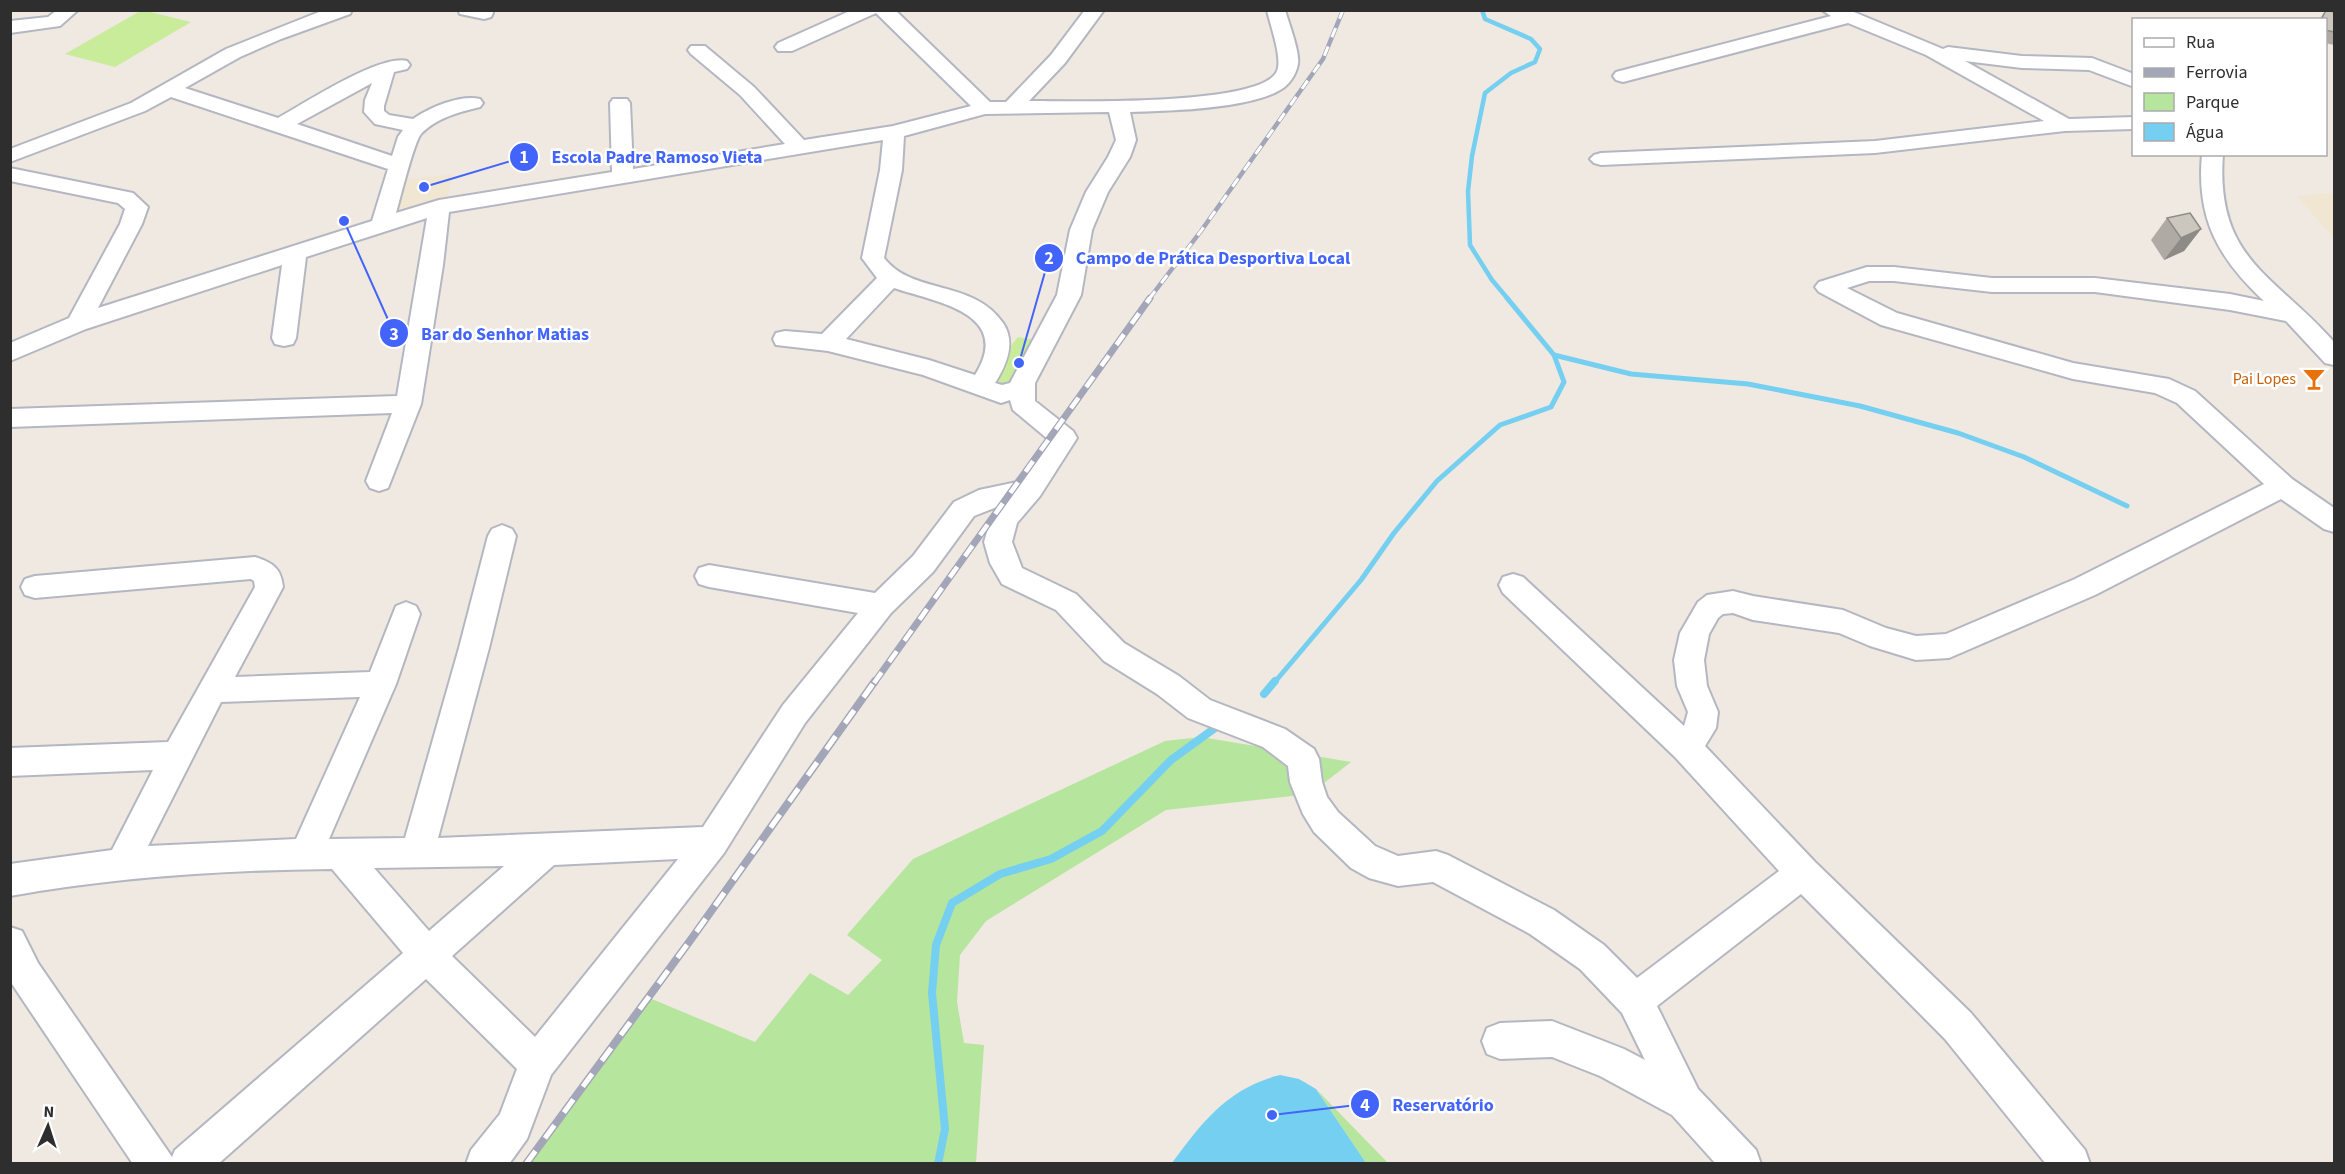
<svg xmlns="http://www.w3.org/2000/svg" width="2345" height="1174" font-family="'Source Sans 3',sans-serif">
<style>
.education{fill:#f0e6d1}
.green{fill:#b6e59e}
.pitch{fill:#c9ec9a}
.water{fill:#75cff0}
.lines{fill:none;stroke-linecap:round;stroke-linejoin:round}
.stream-far2{stroke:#75cff0;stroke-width:4.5}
.stream-far1{stroke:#75cff0;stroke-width:5}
.stream{stroke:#75cff0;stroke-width:8}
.minor-casing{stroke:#b4b7c1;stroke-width:4}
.minor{fill:#fff;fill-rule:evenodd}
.rail-far2-casing{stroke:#a3a6b8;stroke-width:4.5}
.rail-far1-casing{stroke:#a3a6b8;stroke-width:7}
.rail-casing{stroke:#a3a6b8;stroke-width:8}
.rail-far2{stroke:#fff;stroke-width:3;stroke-dasharray:10;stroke-linecap:butt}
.rail-far1{stroke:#fff;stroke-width:4.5;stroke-dasharray:13;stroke-linecap:butt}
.rail{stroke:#fff;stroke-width:5;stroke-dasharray:16;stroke-linecap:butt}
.wall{fill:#afaba4}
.shaded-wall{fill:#8e8b86}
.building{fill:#cbc7bf;stroke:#8e8b86;stroke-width:1.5}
.labels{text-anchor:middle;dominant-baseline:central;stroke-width:5;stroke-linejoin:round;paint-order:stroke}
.food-label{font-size:16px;fill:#c56008;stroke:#fff;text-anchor:end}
.leader{fill:none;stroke:#4264fb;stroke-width:2}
.callout-dot{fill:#4264fb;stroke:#fff;stroke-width:2}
.mark-label{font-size:18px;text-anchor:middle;font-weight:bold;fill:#fff}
.callout-label{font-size:18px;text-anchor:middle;font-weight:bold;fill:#4264fb;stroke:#fff;stroke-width:5;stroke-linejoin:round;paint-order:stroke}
</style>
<rect width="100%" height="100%" fill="#efe9e1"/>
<g class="education">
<path d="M453,174L447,198L393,210L401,180Z"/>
<path d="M2334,193V238L2297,196Z"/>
</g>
<g class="green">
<path d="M1201,737L1351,762L1310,794L1166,810L986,921L960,955L957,1002L964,1043L984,1045L976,1163L526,1164L647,997L755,1042L810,973L848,995L882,960L847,935L913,859L1165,741Z"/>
<path d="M1316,1089L1388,1163H1366Z"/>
</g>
<g class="pitch">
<path d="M142,10L191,22L115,67L65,54Z"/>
<path d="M1018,337L1035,340L1053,349L1019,389L985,378Z"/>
</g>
<path class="water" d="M1280,1075L1299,1079L1316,1089L1366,1163H1172C1202,1122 1228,1088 1280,1075Z"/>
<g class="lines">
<path class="stream-far2" d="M1482,10L1485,19L1531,39L1540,49L1535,62L1511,73L1485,93L1472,156L1468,191L1470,245L1492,280L1508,299"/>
<g class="stream-far1">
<path d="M1554,355L1631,374L1748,384L1860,406L1958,433L2024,457L2127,506"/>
<path d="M1274,683L1361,580L1394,533L1437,481L1500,425L1551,407L1564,382L1554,355L1507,298"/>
</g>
<g class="stream">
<path d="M1264,694L1275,681"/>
<path d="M938,1164L945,1129L932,993L936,945L952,903L1000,874L1051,859L1102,831L1171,760L1215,728"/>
</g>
<g class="minor-casing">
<g id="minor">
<path d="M57,10H78L60,26L10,33V21L48,17Z"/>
<path d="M324,10H352L350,14L281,39L240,57L185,88L278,118C305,103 380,54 407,61L410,65L407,69L394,72L384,106V111L389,115L413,119C429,108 460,94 480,99L483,103L480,107C459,112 436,118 421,134C414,142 400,199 396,213L439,200L612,172L610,103L613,99H627L630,103L633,169L785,144L740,95L691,54L688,50L691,46H705L754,87L804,140L893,126L971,106L876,13L792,51H778L775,47L778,43L852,10H895L990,102H1006L1051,55L1085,10H1104L1065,63L1029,101C1071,101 1255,106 1276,73C1284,61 1270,25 1267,10H1285C1289,24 1300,52 1298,64C1296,75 1289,85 1280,90C1249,109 1167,111 1130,112L1136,140L1130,157L1108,192L1092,230L1081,295L1035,383V401L1073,431L1077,438L1040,496L1017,523L1012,542L1022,568L1076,594L1124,643L1179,676L1210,700L1285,729L1314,749L1319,759L1322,782L1327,797L1338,812L1375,846L1398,856L1436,851L1448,855L1554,910L1604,945L1637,978L1779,871L1675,757L1503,593L1499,585L1503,577L1513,574L1523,577L1684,726L1688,712L1677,686L1674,660L1680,633L1698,602L1707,595L1733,591L1753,596L1843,610L1886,628L1916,636L1946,634L2075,579L2264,484L2177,403L2155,393L2073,379L1881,325L1819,292L1815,287L1819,282L1867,267H1894L1992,278H2095L2230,294L2264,301C2218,258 2196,219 2202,154H2223C2215,260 2275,275 2334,342V365L2325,363L2286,321L2230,310L2095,292H1992L1894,281H1869L1847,288L1897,313L2073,363L2169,379L2195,391L2292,479L2334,508V532L2324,529L2281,499L2095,595L1949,658L1916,660L1870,646L1839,633L1753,620L1733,613L1723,614L1718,618L1709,634L1704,660L1707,686L1718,712L1716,728L1705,746L1815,862L1971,1013L2085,1150L2090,1164H2046L1945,1039L1801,894L1657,1006L1698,1089L1756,1150L1761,1164H1716L1672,1115L1600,1076L1552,1057L1500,1059L1487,1054L1482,1041L1487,1028L1500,1023L1552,1021L1624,1049L1645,1060L1622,1013L1580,969L1530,934L1433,882L1398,886L1369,878L1351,868L1314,832L1303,814L1290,782L1288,766L1263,747L1188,718L1157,694L1104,661L1056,610L1002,584L990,563L984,542L991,519L1002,505L974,516L933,572L891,613L805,723L724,853L551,1075L527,1139L509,1164H466L471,1150L500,1114L517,1069L426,979L218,1164H133L14,987L10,981V927L22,931L38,963L172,1157L175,1150L403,953L332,869C224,870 117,877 10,896V864L112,850L153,770L10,776V748L168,742L255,587L254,581L251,579L35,598L25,595L21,587L25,579L35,576L255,557C273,563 281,568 283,587L235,677L370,672L396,606L406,602L416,606L420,614L396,684L329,839L405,838L459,648L488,536L492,529L502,525L512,529L516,536L489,648L438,838L703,827L783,705L858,613L709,587L699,584L695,576L699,568L709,565L875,593L913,556L954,502L979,490L1022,481L1049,440L1013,410L1010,400L1001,403L923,375L828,351L776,345L773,339L776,333L785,331L822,334L877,278L862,258L880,170L883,140L449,212L443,265L421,404L388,488L379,491L370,488L366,481L392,413L10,427V409L397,396L427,218L306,257L296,338L293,344L284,346L275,344L272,338L282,265L86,329L10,361V343L69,318L120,224L125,209L118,203L10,181V168L133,193L148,207L142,224L98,308L372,221L388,169L171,97L145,111L10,162V149L131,103L226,49ZM372,83L365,100L364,112L375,124L403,130L398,137L392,156L297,124ZM1109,112L1116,140L1108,157L1086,192L1070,230L1057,295L1010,383L1002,385L995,383C1007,364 1016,342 1003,323C973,279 912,295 884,258L902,170L904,136L985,114ZM894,288C936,302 1014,313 975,375L929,360L846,339ZM360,697L296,839L148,846L221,702ZM678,859L535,1037L452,956L554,865ZM504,866L429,931L374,868Z"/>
<path d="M458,10H492L493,13L491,17L484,19L460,14Z"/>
<path d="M1822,10H1849L1943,49L1948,47L2022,56L2092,58L2134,74V87L2089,70L2022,68L1965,61L2069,119L2134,117V129L2065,131L1875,153L1601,165L1594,163L1590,159L1594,155L1601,153L1875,141L2044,121L1926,55L1848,23L1623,82L1616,80L1613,76L1616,72L1831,16Z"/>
</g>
</g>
<use href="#minor" class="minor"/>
<g class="rail-far2-casing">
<path id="rail-far2" d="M1149,299L1201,231L1323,59L1343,10"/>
</g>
<g class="rail-far1-casing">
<path id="rail-far1" d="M874,683L1150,298"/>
</g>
<g class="rail-casing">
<path id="rail" d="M526,1164L692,938L875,681"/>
</g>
<use href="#rail-far2" class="rail-far2"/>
<use href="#rail-far1" class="rail-far1"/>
<use href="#rail" class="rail"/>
</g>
<g class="wall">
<path d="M2326,10L2334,12V45L2325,43V20H2319Z"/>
<path d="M2167,218L2201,229L2184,251L2164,260L2151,240Z"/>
</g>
<path class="shaded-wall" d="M2201,229L2184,251L2164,260L2181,238Z"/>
<g class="building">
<path d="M2326,10L2334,12V32L2325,30V20H2321Z"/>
<path d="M2190,213L2201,229L2181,238L2167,218Z"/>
</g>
<defs>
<g id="bar-bare" transform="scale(1.8)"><path d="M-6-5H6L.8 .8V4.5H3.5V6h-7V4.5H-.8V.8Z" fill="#e8710a" stroke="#fff" stroke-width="2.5" paint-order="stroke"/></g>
</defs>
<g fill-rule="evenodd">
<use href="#bar-bare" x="2314" y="379"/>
</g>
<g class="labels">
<g class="food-label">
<text x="2296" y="379">Pai Lopes</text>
</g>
</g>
<path class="leader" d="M424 187L524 157M1019 363L1049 258M344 221L394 333M1272 1115L1365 1104"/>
<g class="callout-dot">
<circle cx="424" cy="187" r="6"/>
<circle cx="1019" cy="363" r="6"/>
<circle cx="344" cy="221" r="6"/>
<circle cx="1272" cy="1115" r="6"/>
<circle cx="524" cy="157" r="15"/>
<circle cx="1049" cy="258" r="15"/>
<circle cx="394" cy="333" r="15"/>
<circle cx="1365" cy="1104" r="15"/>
</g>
<g class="mark-label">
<text x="524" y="163">1</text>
<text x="1049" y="264">2</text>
<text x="394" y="340">3</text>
<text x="1365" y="1111">4</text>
</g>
<g class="callout-label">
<text x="657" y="163">Escola Padre Ramoso Vieta</text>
<text x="1213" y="264">Campo de Prática Desportiva Local</text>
<text x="505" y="340">Bar do Senhor Matias</text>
<text x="1443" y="1111">Reservatório</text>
</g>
<rect width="2345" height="1174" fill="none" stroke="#2e2e2e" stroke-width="24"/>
<rect x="2132" y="18" width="195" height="138" fill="#ffffff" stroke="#ababab" stroke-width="1.5"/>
<rect x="2144" y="38" width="30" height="9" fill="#ffffff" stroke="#ababab" stroke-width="1.5"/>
<text x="2186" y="48" font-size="18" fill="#2e2e2e">Rua</text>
<rect x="2144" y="68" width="30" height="9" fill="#a3a6b8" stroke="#ababab" stroke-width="1.5"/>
<text x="2186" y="78" font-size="18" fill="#2e2e2e">Ferrovia</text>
<rect x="2144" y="93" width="30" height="18" fill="#b6e59e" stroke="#ababab" stroke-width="1.5"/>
<text x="2186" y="108" font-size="18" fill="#2e2e2e">Parque</text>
<rect x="2144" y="123" width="30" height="18" fill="#75cff0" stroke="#ababab" stroke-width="1.5"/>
<text x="2186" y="138" font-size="18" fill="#2e2e2e">Água</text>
<g transform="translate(48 1126) rotate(3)" stroke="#ffffff" stroke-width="4.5" paint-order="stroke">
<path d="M0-4.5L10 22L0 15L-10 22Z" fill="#2e2e2e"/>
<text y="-9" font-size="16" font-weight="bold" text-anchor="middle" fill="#2e2e2e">N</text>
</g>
</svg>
